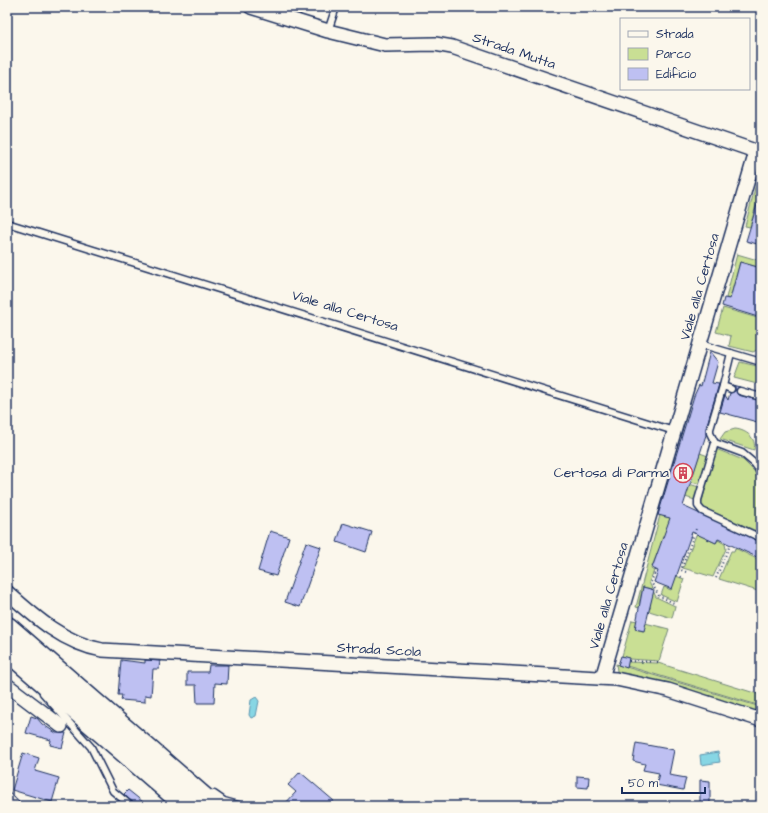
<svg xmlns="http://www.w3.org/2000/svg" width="768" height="813" font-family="'Architects Daughter',sans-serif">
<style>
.green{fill:#c9df94;stroke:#728779;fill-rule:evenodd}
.water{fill:#87d6e4;stroke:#5c93ae}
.building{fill:#bec0f2;stroke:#1b2f5e}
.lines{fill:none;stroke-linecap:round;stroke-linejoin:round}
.lane-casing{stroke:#1b2f5e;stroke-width:9}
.street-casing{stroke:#1b2f5e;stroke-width:16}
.highway-casing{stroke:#1b2f5e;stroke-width:25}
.path{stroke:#1b2f5e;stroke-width:2;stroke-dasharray:1 3;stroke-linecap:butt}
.lane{stroke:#fbf7ec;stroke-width:6}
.street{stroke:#fbf7ec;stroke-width:13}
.highway{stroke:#fbf7ec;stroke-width:22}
.labels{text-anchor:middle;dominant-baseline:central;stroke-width:4;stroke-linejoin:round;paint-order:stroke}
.street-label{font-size:14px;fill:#1b2f5e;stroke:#fbf7ec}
.poi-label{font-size:14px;fill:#1b2f5e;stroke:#fbf7ec;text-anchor:end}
</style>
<rect width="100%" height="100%" fill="#fbf7ec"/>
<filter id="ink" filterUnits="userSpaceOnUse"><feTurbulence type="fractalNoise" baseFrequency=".025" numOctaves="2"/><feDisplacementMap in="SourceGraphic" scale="8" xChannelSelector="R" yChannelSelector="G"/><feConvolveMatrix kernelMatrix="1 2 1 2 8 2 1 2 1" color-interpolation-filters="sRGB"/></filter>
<g filter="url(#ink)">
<g class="green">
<path d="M760,169L761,187L750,227L745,226Z"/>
<path d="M737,254L761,261V268L740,262L730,299L726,298Z"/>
<path d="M723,308L761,319V348L753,352L729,346L731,336L716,332Z"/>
<path d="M740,362L761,367V385L734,378Z"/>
<path d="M735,429C746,430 757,438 754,450L720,439L725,432Z"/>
<path d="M716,449L743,460L754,471L761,484V533L704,508L701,505Z"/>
<path d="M700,453L708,456L700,484L690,482Z"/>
<path d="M689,484L699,487L695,500L685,497Z"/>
<path d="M660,515L673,519L662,539L668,541L659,549L651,569L654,571L649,582L656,597L675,606L672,618L636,607ZM643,587L652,589L650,607L639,604Z"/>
<path d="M700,532L705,538L716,543L718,540L725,544L726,549L713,577L683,568L696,535Z"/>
<path d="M735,548L761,561V592L719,579L731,551H734Z"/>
<path d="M676,576L684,579L677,602L661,595L664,587L671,590Z"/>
<path d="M632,620L637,621L635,629L643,631L645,623L669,629L659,661L629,659L622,656Z"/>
<path d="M628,662L658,663L761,695V706L627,666Z"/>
<path d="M616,664L761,707V717L623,675L617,671Z"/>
</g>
<g class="water">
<path d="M256,697L259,701L256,716L251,718L249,715L251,700Z"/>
<path d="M718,752L720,762L701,765L700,755Z"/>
</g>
<g class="building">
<path d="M759,198H761V245L746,241Z"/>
<path d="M740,262L761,268V318L722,306L724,298L730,299Z"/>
<path d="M710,352L718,362L712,383L719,384L706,428V435L683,506L761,542V559L718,539L716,543L692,532L672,589L654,582L658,571L652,568L670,518L658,515L694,396L699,385L701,386Z"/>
<path d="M732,385L740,387L736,390L738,395L761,401V423L720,412L725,395L728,400L730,393L735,391V386Z"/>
<path d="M343,523L372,532L366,552L337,542Z"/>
<path d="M270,531L289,537L276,576L258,571Z"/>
<path d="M306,542L321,547L300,607L285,602Z"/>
<path d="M643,587L654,590L644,631L635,629Z"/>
<path d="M621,656L629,658L627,668L618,665Z"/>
<path d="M121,660L145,663V660L160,661L159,669H153L151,696L145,695V702L121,700L122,695H118Z"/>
<path d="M209,665H228L227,684L215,683L214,703H197L196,685H187V672H208Z"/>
<path d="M31,716L37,718L42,724L56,733H66L62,748L50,745L51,740L26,733Z"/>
<path d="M636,743L674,750L669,775L686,778L683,790L656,785L659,773L643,770L645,764L633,761Z"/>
<path d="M23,753L39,758L35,771L59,778L52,802L12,790Z"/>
<path d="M300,772L334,801L329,806H283L296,792L288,785Z"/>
<path d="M577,776L589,777L588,788L577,787Z"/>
<path d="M700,780L710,781V806H700Z"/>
<path d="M128,790L148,806H135L124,794Z"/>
</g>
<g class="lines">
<g class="lane-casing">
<g id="lane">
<path d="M328,31L336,7"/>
<path d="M7,223L674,431"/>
<path d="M700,344L761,362"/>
<path d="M723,386L710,429V433L715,443L742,453L755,464L761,473"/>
<path d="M731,389L723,386L731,353"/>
<path d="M740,391L761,397"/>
<path d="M715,443L698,500V506L702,511L761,538"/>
<path d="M43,693L91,747L113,791L131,806"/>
<path d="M214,794L224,801L242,806"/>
</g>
</g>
<g class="street-casing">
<g id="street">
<path d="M251,7L328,31L385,45L435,44L452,47L761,153"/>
<path d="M7,592C36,618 64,643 102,650L616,679L668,690L761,720"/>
<path d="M602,678L756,152"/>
<path d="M7,685L61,726"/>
<path d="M7,800L13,806"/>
</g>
</g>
<g class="highway-casing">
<g id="highway">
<path d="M7,628L212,806"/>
<path d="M7,649L188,806"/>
</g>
</g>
<g class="path">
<path d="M757,455L760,448"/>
<path d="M656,570L651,582L659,596L676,604"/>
<path d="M686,572L681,570L696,529"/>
<path d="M677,575L684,578"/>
<path d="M716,578L730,545"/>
<path d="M629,661L658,662"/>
</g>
<use href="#lane" class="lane"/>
<use href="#street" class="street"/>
<use href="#highway" class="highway"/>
</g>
</g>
<defs>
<g id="building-ring" transform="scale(1)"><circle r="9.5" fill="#fbf7ec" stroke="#d1495b" stroke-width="1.5"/><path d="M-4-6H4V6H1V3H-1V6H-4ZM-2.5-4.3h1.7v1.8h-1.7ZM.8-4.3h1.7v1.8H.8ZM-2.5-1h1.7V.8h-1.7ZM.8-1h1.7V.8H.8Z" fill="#d1495b"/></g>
</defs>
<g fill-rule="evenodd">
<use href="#building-ring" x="683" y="473"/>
</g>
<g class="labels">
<g class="street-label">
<text transform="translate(514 51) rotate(19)">Strada Mutta</text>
<text transform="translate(700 287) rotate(-74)">Viale alla Certosa</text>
<text transform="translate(345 311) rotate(17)">Viale alla Certosa</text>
<text transform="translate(609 596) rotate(-74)">Viale alla Certosa</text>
<text transform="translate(379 650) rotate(3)">Strada Scola</text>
</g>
<g class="poi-label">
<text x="669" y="473">Certosa di Parma</text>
</g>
</g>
<rect width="768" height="813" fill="none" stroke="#fbf7ec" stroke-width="24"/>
<rect x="12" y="12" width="744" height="789" fill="none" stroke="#1b2f5e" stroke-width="1.5" filter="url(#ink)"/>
<rect x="620" y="18" width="130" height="72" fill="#fbf7ec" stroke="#a1a7b3"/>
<rect x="628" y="31" width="20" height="6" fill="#fbf7ec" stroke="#a1a7b3"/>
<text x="656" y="38" font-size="12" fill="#1b2f5e">Strada</text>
<rect x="628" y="48" width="20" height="12" fill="#c9df94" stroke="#a1a7b3"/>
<text x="656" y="58" font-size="12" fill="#1b2f5e">Parco</text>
<rect x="628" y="68" width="20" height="12" fill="#bec0f2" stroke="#a1a7b3"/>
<text x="656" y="78" font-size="12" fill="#1b2f5e">Edificio</text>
<path d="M622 787v6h83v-6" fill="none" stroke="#1b2f5e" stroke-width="2"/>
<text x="628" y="787" font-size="12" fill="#1b2f5e" stroke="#fbf7ec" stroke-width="3" paint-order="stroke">50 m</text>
</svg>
